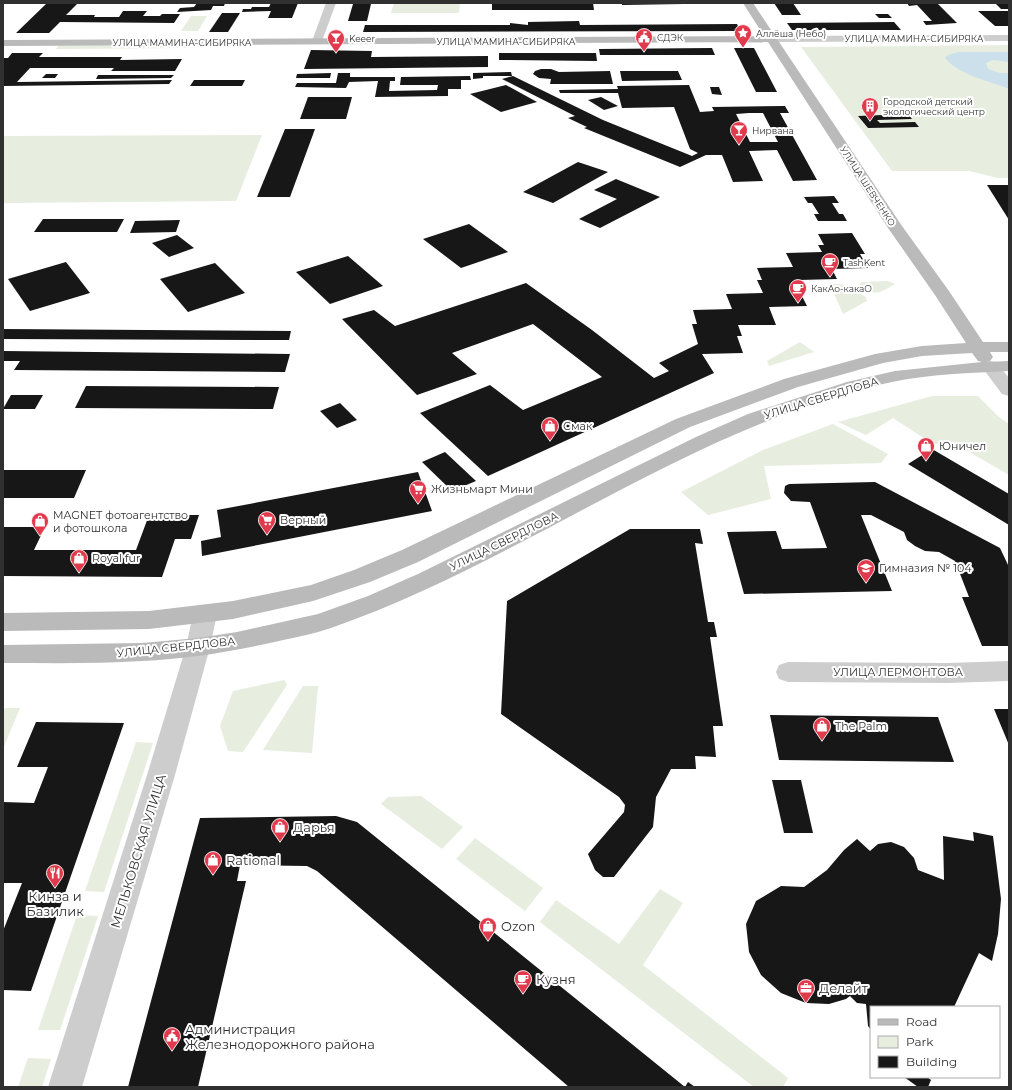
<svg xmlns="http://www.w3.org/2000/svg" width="1012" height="1090" font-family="Montserrat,sans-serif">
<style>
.green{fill:#e7eddf}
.water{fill:#cce0ec}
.building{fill:#171717;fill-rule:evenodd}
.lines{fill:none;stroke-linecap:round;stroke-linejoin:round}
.minor{fill:#cdcdcd;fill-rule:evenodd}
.tertiary{fill:#cdcdcd;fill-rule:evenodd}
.secondary{fill:#bababa;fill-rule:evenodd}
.labels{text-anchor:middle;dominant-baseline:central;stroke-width:4;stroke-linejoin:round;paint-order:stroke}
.far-poi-label{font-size:9px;fill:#303030;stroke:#fff;text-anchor:start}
.far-street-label{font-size:9px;fill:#303030;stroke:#fff}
.street-label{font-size:11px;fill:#303030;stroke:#fff}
.poi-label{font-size:11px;fill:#303030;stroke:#fff;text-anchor:start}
.near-poi-label{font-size:13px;fill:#303030;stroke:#fff;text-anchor:start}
.near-street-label{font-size:13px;fill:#303030;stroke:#fff}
</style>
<rect width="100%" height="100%" fill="#fff"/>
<g class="green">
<path d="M394,3H460L459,13H391Z"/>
<path d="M191,16H207L198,31H181Z"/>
<path d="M59,45L189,46L187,48L56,49Z"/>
<path d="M1009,45V178H998L969,171H892L801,47Z"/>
<path d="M262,135L236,201L3,203V136Z"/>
<path d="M888,281L895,284C878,294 876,296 858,286L862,282Z"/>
<path d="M830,284H841L866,297L867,301L843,314Z"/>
<path d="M800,342L814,352L769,366L767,361Z"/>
<path d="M932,396H978L999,417L1009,424V475L954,443L933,444L893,418L866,435L838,422Z"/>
<path d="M833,424L888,454L881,463L764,466L771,499L708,515L681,492L763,450Z"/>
<path d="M284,680L287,685L243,752L228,751L220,726L233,691Z"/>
<path d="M303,686H318L312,753L263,750Z"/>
<path d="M5,708H20L3,749V712Z"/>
<path d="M136,742L153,743L104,892L85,891Z"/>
<path d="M421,796L463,827L442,849L381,804L388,797Z"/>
<path d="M475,838L543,888L525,911L456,859Z"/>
<path d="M660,889L683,903L643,965L788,1078L783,1087H754L540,922L556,900L619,944Z"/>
<path d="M77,915L98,916L60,1030H38Z"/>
<path d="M28,1058L51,1059L42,1087H18Z"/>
</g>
<path class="water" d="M958,52H1009V62L993,60L986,63L988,69L1000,73H1009V89C988,80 960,76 945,58L948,55Z"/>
<g class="building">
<path d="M197,3H225L224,6H213L211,10L177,12L180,8L194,7Z"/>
<path d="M271,3H298L292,18H268L271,11L242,12L243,9H251L252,7H269Z"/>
<path d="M492,3H593L594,10H492Z"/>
<path d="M622,3H684V4L622,5Z"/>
<path d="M774,3H793L801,15H782Z"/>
<path d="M907,3H937L957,23L926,25L923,21H932L917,5L909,6Z"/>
<path d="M995,3H1009V9H1001Z"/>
<path d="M46,4H77L66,15H95L94,17H119L123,11H147L143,16H160L162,14H180L174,23L60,22L49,33H16Z"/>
<path d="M353,4H371L367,21H348Z"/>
<path d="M978,11H1009V26H995Z"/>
<path d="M222,13H240L228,32H209Z"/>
<path d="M875,14H888L892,18H879Z"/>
<path d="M579,21L580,25L737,24L740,31L363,32L365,25H510V23L528,25V22Z"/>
<path d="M894,22L901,30H792L787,23Z"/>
<path d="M712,48L715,55H600L599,49Z"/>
<path d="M734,48H754L777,92H756Z"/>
<path d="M311,50L372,51L371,57L488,56V67L304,69Z"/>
<path d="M12,53H43L39,57H122L120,60L182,59L175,71H111L114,68H30L17,82L172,80L169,84L3,86V58H8Z"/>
<path d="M499,53H596L597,61L499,60Z"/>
<path d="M541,69H551L559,72L610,71L613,84H550L551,79L539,78L533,74L535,71Z"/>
<path d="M620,71H678L682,80L622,81Z"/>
<path d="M511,72L512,76H483V78L473,79V73Z"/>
<path d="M331,73L330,78H296L297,74Z"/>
<path d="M338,73H350V77H395V81H390L389,91L437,90L438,85H400L401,77L470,76L471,80H461V89H448V96L375,97L378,81L349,82L346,88L295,87L297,83H336Z"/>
<path d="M46,74H58L55,78H42Z"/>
<path d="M98,75H174L171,78L96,79Z"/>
<path d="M513,76L603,120L692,156L698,153L690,149L674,107L622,108L618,93H560L559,90L618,89L617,86L689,85L700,112L714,111L712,107L785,106L789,113H780L817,180L793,181L777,150L749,151L763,181L733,182L722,155H706L680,167L584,128L587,127L568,118L575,116L502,79ZM749,113H763L778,142H750L736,114Z"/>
<path d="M194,80H245L242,86H190Z"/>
<path d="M506,85L537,102L501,112L470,94Z"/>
<path d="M710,87H719L722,95L712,94Z"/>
<path d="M308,97H352L346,119H300Z"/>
<path d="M601,97L618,106L604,110L588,100Z"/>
<path d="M908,114L912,119L877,120L880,123L915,122L919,127L868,128L858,116Z"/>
<path d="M285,129H315L290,197H257Z"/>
<path d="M578,162L608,172L553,203L523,192Z"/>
<path d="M616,179L660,197L600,228L579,219L617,199L594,190Z"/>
<path d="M987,185H1009V220Z"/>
<path d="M834,196L839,203H832L839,214H843L847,221H818L814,214H819L812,203H808L804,197Z"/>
<path d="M43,219H124L117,232H34Z"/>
<path d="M180,220L176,232L130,233L135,221Z"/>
<path d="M469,224L508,252L461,268L423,239Z"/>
<path d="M852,233L865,254H860L868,268L832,269L837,279L799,280L805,290H799L807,306L769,307L776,325H738L742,336H737L743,353L702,354L714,373L488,476L420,413L490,385L523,410L602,377L533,324L452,353L477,374L417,395L342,319L374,310L395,326L526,283L592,330L654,378L669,371L659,363L698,344L692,324H697L693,310L732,309L726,294L763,293L757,280H762L757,268L793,267L786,253L822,252L818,245H824L818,234Z"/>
<path d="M177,235L194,248L169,257L152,243Z"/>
<path d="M348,256L383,286L330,304L296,272Z"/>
<path d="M66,262L90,293L30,311L8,279Z"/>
<path d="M215,263L245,293L188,312L160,279Z"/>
<path d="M3,329L291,331L289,340L3,339Z"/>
<path d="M3,351L290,354L285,372L14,370L20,361H3Z"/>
<path d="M86,386L279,387L273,409L75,408Z"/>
<path d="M11,395H43L35,409H3Z"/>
<path d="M340,403L357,420L337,428L320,411Z"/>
<path d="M932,449L1009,494V525L908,464Z"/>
<path d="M445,452L476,481L452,491L422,462Z"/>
<path d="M3,470H86L74,498H3Z"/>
<path d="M418,472L432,511L202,556L201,541L221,537L217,510Z"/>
<path d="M875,482L1000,548L1009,567V646H982L962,597H969L955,561L939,552L925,551L915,546L907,540L904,532L871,515H861L892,591L744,594L727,532L776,531L782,549L827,548L810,502L791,501L784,493L785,486L789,484Z"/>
<path d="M149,515H199L191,539H175L162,577L3,576V527H45L34,550H136Z"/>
<path d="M630,529H700L703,544L695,543L708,622H714L717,637H710L723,726H713L716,757L695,756L696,769H671L656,797L653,827L614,877H603L595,870L588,854L624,812L625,805L619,797L501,714L507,601Z"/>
<path d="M994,709H1009V745Z"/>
<path d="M770,715L938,717L954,762L779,760Z"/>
<path d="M36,722L124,723L31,991L3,990V931L22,883H3V802L34,803L48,767H17Z"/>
<path d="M772,780H801L813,833H784Z"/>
<path d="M336,816L357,822L685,1087L688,1082L695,1087H569L317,871L307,866L240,865L237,881H246L198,1087H128L200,818Z"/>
<path d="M973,832L993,836L1001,899L998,934L992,961L979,953L954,1007H871V1030L868,1026L866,1004L857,1003L850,996L846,999L829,1004L806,1003L781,993L761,975L749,952L746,924L756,901L781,886L804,887L827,870L844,850L857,839L870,851L878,844L891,842L904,847L914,858L918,870L944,880L943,836L974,841Z"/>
<path d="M904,1077H927L931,1080L928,1087H918Z"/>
</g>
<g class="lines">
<g class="minor">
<path d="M326,3H336L322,41L321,43H313L312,41Z"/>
<path d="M205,605L213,608L217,614L210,647L175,775L82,1087H48L147,775L186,647L193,614L197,608Z"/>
<path d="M1009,661V681L948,683L788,682L779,679L776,672L779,665L788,662L948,663Z"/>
</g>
<g class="tertiary">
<path d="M1009,35V41L772,42L767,39L772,36Z"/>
<path d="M990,361L996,362L1009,378V396L1002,394L981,366L984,362Z"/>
</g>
<path class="secondary" d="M743,3H753L902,226L949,291L983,342H1009V352H990L993,357L990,361L987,362L1009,361V371C970,373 930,374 892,382C690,426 524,561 331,628C314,634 296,637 279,641C234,651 188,659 142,661C96,664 49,663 3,663V645L142,643L198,638L237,632L318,614L368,596L418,574L696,437L748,414L847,382L895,371L982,362L978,361L972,353L922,356L883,363L798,387L690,427L418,562L370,582L313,601L233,619L149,629L3,631V613L149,611L233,601L311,585L354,570L402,550L676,419L784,379L875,354L922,346L966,343L935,295L888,228L768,42L3,46V40L764,36Z"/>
</g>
<defs>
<g id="sight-pin" transform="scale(0.9)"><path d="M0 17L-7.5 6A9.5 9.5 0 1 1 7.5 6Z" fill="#e03a4c" stroke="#fff"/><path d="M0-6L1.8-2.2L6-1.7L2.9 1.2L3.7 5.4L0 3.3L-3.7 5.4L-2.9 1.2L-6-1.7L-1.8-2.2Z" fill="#fff"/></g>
<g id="civic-pin" transform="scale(0.9)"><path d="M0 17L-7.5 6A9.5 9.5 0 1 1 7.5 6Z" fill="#e03a4c" stroke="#fff"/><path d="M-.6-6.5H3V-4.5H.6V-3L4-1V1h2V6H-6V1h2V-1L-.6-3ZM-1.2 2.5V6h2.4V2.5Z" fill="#fff"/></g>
<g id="bar-pin" transform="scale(0.9)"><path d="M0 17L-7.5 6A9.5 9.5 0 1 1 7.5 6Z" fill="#e03a4c" stroke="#fff"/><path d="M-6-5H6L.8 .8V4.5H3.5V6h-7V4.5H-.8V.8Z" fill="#fff"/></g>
<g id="building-pin" transform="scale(0.9)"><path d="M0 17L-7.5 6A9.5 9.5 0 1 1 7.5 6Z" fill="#e03a4c" stroke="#fff"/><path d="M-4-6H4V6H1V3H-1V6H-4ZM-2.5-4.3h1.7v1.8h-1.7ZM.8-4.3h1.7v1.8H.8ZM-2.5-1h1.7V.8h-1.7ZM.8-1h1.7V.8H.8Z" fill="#fff"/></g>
<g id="cafe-pin" transform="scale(0.9)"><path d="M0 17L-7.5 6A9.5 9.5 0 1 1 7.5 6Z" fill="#e03a4c" stroke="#fff"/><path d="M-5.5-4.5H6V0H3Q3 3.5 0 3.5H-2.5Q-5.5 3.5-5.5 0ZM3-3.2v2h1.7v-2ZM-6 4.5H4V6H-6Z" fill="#fff"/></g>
<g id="shop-pin" transform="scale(0.9)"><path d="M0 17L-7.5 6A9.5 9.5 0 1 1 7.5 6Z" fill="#e03a4c" stroke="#fff"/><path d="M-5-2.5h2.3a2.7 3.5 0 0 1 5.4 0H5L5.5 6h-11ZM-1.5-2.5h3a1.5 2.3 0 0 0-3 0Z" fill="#fff"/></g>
<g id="supermarket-pin" transform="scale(0.9)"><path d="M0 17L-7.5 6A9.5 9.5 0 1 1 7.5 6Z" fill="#e03a4c" stroke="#fff"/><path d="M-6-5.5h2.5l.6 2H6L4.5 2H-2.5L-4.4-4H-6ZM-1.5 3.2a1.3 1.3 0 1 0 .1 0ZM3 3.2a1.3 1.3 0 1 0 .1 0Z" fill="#fff"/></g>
<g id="school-pin" transform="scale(0.9)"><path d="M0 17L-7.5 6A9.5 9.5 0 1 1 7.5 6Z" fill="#e03a4c" stroke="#fff"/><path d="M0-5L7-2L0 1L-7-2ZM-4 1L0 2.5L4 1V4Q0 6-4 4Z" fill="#fff"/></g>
<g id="restaurant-pin" transform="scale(0.9)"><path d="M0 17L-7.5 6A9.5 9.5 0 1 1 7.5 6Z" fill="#e03a4c" stroke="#fff"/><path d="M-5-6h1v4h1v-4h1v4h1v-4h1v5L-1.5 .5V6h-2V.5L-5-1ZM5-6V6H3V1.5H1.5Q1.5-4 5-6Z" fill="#fff"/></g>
<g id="office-pin" transform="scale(0.9)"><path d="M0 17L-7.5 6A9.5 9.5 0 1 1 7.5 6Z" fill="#e03a4c" stroke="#fff"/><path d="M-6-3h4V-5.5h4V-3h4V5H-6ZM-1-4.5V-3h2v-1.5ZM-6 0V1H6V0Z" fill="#fff"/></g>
</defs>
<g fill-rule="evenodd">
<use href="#sight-pin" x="743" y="33"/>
<use href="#civic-pin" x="644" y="37"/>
<use href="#bar-pin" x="336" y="38"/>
<use href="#building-pin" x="870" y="106"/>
<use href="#bar-pin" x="739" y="130"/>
<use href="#cafe-pin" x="830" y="262"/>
<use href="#cafe-pin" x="798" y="288"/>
<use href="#shop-pin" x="550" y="426"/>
<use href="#shop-pin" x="926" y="446"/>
<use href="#supermarket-pin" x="418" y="489"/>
<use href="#supermarket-pin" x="267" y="520"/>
<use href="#shop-pin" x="40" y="521"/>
<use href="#shop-pin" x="79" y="558"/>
<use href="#school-pin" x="866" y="568"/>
<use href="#shop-pin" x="822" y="726"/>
<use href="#shop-pin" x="280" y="827"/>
<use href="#shop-pin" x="213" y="860"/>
<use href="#restaurant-pin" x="55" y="873"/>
<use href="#shop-pin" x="488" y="926"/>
<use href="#cafe-pin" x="523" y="979"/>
<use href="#office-pin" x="806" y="988"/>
<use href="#civic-pin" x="172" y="1036"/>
</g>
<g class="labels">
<g class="far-poi-label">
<text x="756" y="33">Аллёша (Небо)</text>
<text x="657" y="37">СДЭК</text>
<text x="349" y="38">Keeer</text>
<text x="883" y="101">Городской детский<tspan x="883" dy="10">экологический центр</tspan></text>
<text x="752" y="130">Нирвана</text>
<text x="843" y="262">TashKent</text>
<text x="811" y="288">КакАо-какаО</text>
</g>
<g class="far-street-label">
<text x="914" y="38">УЛИЦА МАМИНА-СИБИРЯКА</text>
<text x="506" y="41">УЛИЦА МАМИНА-СИБИРЯКА</text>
<text x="182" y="42">УЛИЦА МАМИНА-СИБИРЯКА</text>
<text transform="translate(868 186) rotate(57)">УЛИЦА ШЕВЧЕНКО</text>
</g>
<g class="street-label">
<text transform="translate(821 398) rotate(-17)">УЛИЦА СВЕРДЛОВА</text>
<text transform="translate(504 541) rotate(-26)">УЛИЦА СВЕРДЛОВА</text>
<text transform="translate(176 647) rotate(-6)">УЛИЦА СВЕРДЛОВА</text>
<text x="898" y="672">УЛИЦА ЛЕРМОНТОВА</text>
</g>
<g class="poi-label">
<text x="563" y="426">Смак</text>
<text x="939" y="446">Юничел</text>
<text x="431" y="489">Жизньмарт Мини</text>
<text x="53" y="515">MAGNET фотоагентство<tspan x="53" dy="13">и фотошкола</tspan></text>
<text x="280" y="520">Верный</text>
<text x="92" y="558">Royal fur</text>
<text x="879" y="568">Гимназия № 104</text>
<text x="835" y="726">The Palm</text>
</g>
<g class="near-poi-label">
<text x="293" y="827">Дарья</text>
<text x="226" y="860">Rational</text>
<text x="55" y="896" text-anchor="middle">Кинза и<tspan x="55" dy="15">Базилик</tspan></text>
<text x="501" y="926">Ozon</text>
<text x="536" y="979">Кузня</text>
<text x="819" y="988">Делайт</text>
<text x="185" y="1029">Администрация<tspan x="185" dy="15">Железнодорожного района</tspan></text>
</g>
<g class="near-street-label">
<text transform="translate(138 851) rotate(-73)">МЕЛЬКОВСКАЯ УЛИЦА</text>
</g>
</g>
<rect width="1012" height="1090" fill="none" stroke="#303030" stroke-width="8"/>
<rect x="870" y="1006" width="130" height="72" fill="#ffffff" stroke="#acacac"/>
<rect x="878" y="1019" width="20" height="6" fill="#bababa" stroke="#acacac"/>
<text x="906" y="1026" font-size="12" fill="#303030">Road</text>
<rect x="878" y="1036" width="20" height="12" fill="#e7eddf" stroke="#acacac"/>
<text x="906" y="1046" font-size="12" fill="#303030">Park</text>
<rect x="878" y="1056" width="20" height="12" fill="#171717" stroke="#acacac"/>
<text x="906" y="1066" font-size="12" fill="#303030">Building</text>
</svg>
